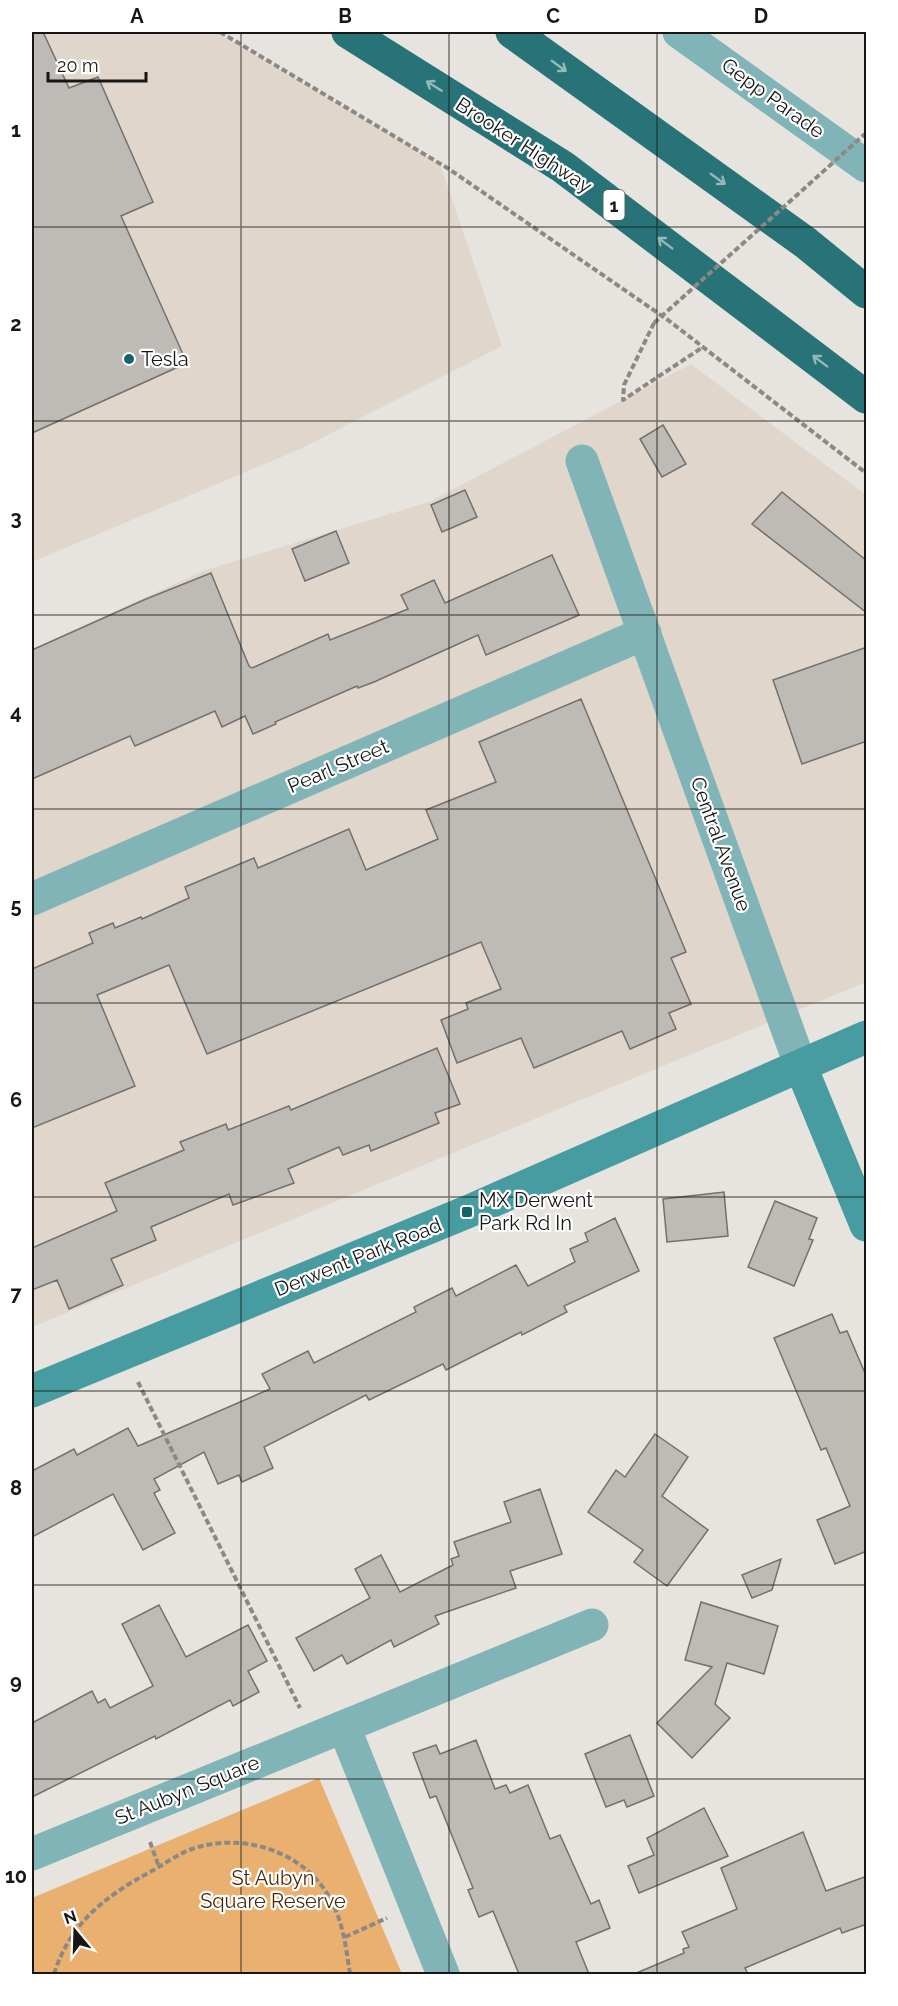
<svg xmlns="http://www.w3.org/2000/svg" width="898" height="2006" font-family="Raleway,sans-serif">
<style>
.built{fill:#e0d6cc}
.green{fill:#eab06f}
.building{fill:#bebab5;stroke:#74706c;stroke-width:1.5}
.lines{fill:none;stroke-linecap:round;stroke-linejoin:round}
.path{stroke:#8c8985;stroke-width:4;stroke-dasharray:6 3;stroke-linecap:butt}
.street{stroke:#80b4b7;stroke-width:33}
.secondary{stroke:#469ca0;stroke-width:33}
.highway{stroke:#277377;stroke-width:33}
.path-bridge{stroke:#8c8985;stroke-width:4;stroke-dasharray:6 3;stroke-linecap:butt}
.oneway{stroke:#93b9bb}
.grid{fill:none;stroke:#181614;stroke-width:1.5;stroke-opacity:0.55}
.poi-dot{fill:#156468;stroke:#fff;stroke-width:2}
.labels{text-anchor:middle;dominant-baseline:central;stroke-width:4.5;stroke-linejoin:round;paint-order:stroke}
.shield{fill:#fff;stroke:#5d5c5a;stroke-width:1.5}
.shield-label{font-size:18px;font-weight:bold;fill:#181614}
.street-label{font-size:20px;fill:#181614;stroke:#fff}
.poi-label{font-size:20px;fill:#181614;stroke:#fff;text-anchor:start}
.park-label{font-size:20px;fill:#462c0a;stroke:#fff}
.neatline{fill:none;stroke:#181614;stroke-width:2}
.grid-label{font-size:20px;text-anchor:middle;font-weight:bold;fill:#181614}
</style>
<rect width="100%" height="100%" fill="#e7e3de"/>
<g class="built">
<path d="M32,32H216L440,164L502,346L300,449L32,562Z"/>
<path d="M691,364L866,495V982L32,1327V649L203,571L429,502Z"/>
</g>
<path class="green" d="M319,1778L402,1974H32V1898Z"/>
<g class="building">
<path d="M32,32H43L69,88L98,77L153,202L121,216L187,363L32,433Z"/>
<path d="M663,425L686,464L662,477L640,439Z"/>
<path d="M465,490L477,517L442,532L431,505Z"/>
<path d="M782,492L867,561V613L752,524Z"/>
<path d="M336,531L349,563L305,581L292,549Z"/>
<path d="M552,555L579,615L486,655L478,635L374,682L358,688L357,686L275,722L276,724L253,734L245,716L222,727L215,711L135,746L130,736L32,779V650L146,599L211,573L249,666L252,668L328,634L330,640L408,609L401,595L434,580L445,603Z"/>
<path d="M867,647V741L802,764L773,680Z"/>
<path d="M581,699L686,952L671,958L691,1004L669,1013L676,1029L630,1049L622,1031L534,1068L521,1038L457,1063L441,1020L468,1009L466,1003L501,989L481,942L207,1054L169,965L97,995L135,1086L32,1128V969L93,943L89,933L113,923L115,928L141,917L142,919L189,898L185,887L254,858L258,868L349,829L366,870L438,839L426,810L496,782L479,742Z"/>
<path d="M437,1048L460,1104L435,1113L439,1123L371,1151L369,1145L343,1155L339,1147L288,1169L294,1183L233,1205L229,1194L151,1227L156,1240L111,1259L123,1285L69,1309L57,1280L32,1290V1248L117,1211L105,1183L184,1150L180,1142L226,1124L228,1130L289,1106L291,1110Z"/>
<path d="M724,1192L728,1236L667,1242L663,1199Z"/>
<path d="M775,1201L817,1218L809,1239L813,1240L794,1286L748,1267Z"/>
<path d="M615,1218L639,1271L564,1306L567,1312L522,1335L521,1332L446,1370L443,1364L369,1400L366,1395L264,1447L273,1468L242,1482L239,1475L218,1484L204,1452L154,1479L160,1490L154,1493L175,1533L143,1550L113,1494L32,1537V1471L74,1449L77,1455L128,1428L138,1446L143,1444L270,1389L262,1374L308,1351L314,1363L416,1312L414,1307L452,1288L456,1296L516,1265L528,1286L575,1262L570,1249L588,1241L585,1233Z"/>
<path d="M832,1314L840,1333L847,1331L867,1378V1551L835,1564L817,1520L850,1506L826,1448L821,1450L774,1338Z"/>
<path d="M655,1434L688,1457L662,1496L708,1530L667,1586L634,1562L643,1550L588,1512L616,1470L625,1477Z"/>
<path d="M540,1489L562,1554L510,1571L516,1588L435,1616L439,1624L394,1647L391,1640L347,1664L342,1655L314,1671L296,1638L370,1598L355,1569L381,1555L400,1592L453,1565L451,1559L459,1556L454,1542L511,1522L504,1502Z"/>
<path d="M781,1559L772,1590L752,1598L742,1575Z"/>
<path d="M701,1602L778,1626L764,1674L727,1663L715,1704L730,1718L692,1758L657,1723L712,1667L685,1660Z"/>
<path d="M159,1605L186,1657L248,1625L267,1661L248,1671L259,1692L233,1706L230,1700L156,1739L155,1736L32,1797V1723L92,1691L98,1703L105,1699L110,1708L153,1686L122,1624Z"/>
<path d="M630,1735L654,1796L627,1807L624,1800L606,1807L585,1754Z"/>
<path d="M476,1740L495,1789L506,1785L510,1793L528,1785L550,1839L560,1835L591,1904L599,1900L610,1928L576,1942L589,1974H519L493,1911L479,1917L468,1890L473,1888L436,1796L430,1798L413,1753L436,1745L440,1754Z"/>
<path d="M704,1808L728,1856L639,1893L628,1866L654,1855L647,1838Z"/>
<path d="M803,1832L826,1891L867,1876V1924L842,1933L840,1928L745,1968L748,1974H634L684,1953L683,1949L689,1947L682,1932L737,1909L721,1868Z"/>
</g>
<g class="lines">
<g class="path">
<path d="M220,32L449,169L668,320L866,473"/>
<path d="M654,323L624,385L623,400L703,347"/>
<path d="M138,1382L300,1708"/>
<path d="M150,1842L159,1867"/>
<path d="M345,1937L387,1918"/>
<path d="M54,1974C70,1924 103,1898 148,1873C162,1866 177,1854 192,1849C241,1832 301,1850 328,1895C343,1919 346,1948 350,1974"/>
</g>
<g class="street">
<path d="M679,32L866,166"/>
<path d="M582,461L801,1067"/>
<path d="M32,899L645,633"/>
<path d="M344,1727L443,1974"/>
<path d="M32,1854L592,1625"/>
</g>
<g class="secondary">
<path d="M801,1067L866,1225"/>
<path d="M32,1391L467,1212L866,1037"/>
</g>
<g class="highway">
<path d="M348,32L563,167L866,397"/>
<path d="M512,32L806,243L866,292"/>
</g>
<path class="path-bridge" d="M654,323L865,134"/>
</g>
<defs><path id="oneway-shaft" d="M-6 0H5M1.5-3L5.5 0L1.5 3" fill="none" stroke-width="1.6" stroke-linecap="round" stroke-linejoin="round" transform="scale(1.5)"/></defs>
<g class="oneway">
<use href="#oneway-shaft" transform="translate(559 66) rotate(36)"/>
<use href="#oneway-shaft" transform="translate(434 86) rotate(-148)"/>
<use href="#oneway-shaft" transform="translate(718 179) rotate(36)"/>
<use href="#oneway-shaft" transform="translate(665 243) rotate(-143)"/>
<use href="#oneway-shaft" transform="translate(820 361) rotate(-143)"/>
</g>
<path class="grid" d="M241,32V1974M449,32V1974M657,32V1974M32,227H866M32,421H866M32,615H866M32,809H866M32,1003H866M32,1197H866M32,1391H866M32,1585H866M32,1779H866"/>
<g class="poi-dot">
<circle cx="129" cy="359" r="6"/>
<rect x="461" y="1206" width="12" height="12" rx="3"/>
</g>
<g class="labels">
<rect class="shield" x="603.5" y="190" width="21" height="30" rx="4.5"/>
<g class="shield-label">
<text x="614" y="205">1</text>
</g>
<g class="street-label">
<text transform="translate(773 98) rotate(36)">Gepp Parade</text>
<text transform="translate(524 145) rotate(33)">Brooker Highway</text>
<text transform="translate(338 766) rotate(-23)">Pearl Street</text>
<text transform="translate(721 844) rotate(70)">Central Avenue</text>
<text transform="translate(358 1257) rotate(-22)">Derwent Park Road</text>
<text transform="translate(187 1790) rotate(-22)">St Aubyn Square</text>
</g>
<g class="poi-label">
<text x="141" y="359">Tesla</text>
<text x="479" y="1200">MX Derwent<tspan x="479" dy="23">Park Rd In</tspan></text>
</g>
<g class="park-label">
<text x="273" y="1878">St Aubyn<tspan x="273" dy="23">Square Reserve</tspan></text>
</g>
</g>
<rect width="898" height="2006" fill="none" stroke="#ffffff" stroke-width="66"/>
<g transform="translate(75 1931) rotate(341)" stroke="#ffffff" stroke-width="4.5" paint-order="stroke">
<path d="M0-4.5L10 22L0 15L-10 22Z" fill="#181614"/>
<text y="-9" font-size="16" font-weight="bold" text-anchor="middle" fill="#181614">N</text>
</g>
<path d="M48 72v9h98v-9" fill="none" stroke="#181614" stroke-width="3"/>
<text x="57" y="72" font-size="18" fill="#181614" stroke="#ffffff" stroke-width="4.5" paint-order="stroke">20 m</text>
<rect x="33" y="33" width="832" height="1940" class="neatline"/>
<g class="grid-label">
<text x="137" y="23">A</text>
<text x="345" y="23">B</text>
<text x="553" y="23">C</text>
<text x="761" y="23">D</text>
<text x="16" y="137">1</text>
<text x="16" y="331">2</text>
<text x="16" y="525">3</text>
<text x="16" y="719">4</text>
<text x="16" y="913">5</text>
<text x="16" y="1107">6</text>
<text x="16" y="1301">7</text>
<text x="16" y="1495">8</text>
<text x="16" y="1689">9</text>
<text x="16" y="1883">10</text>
</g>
</svg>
